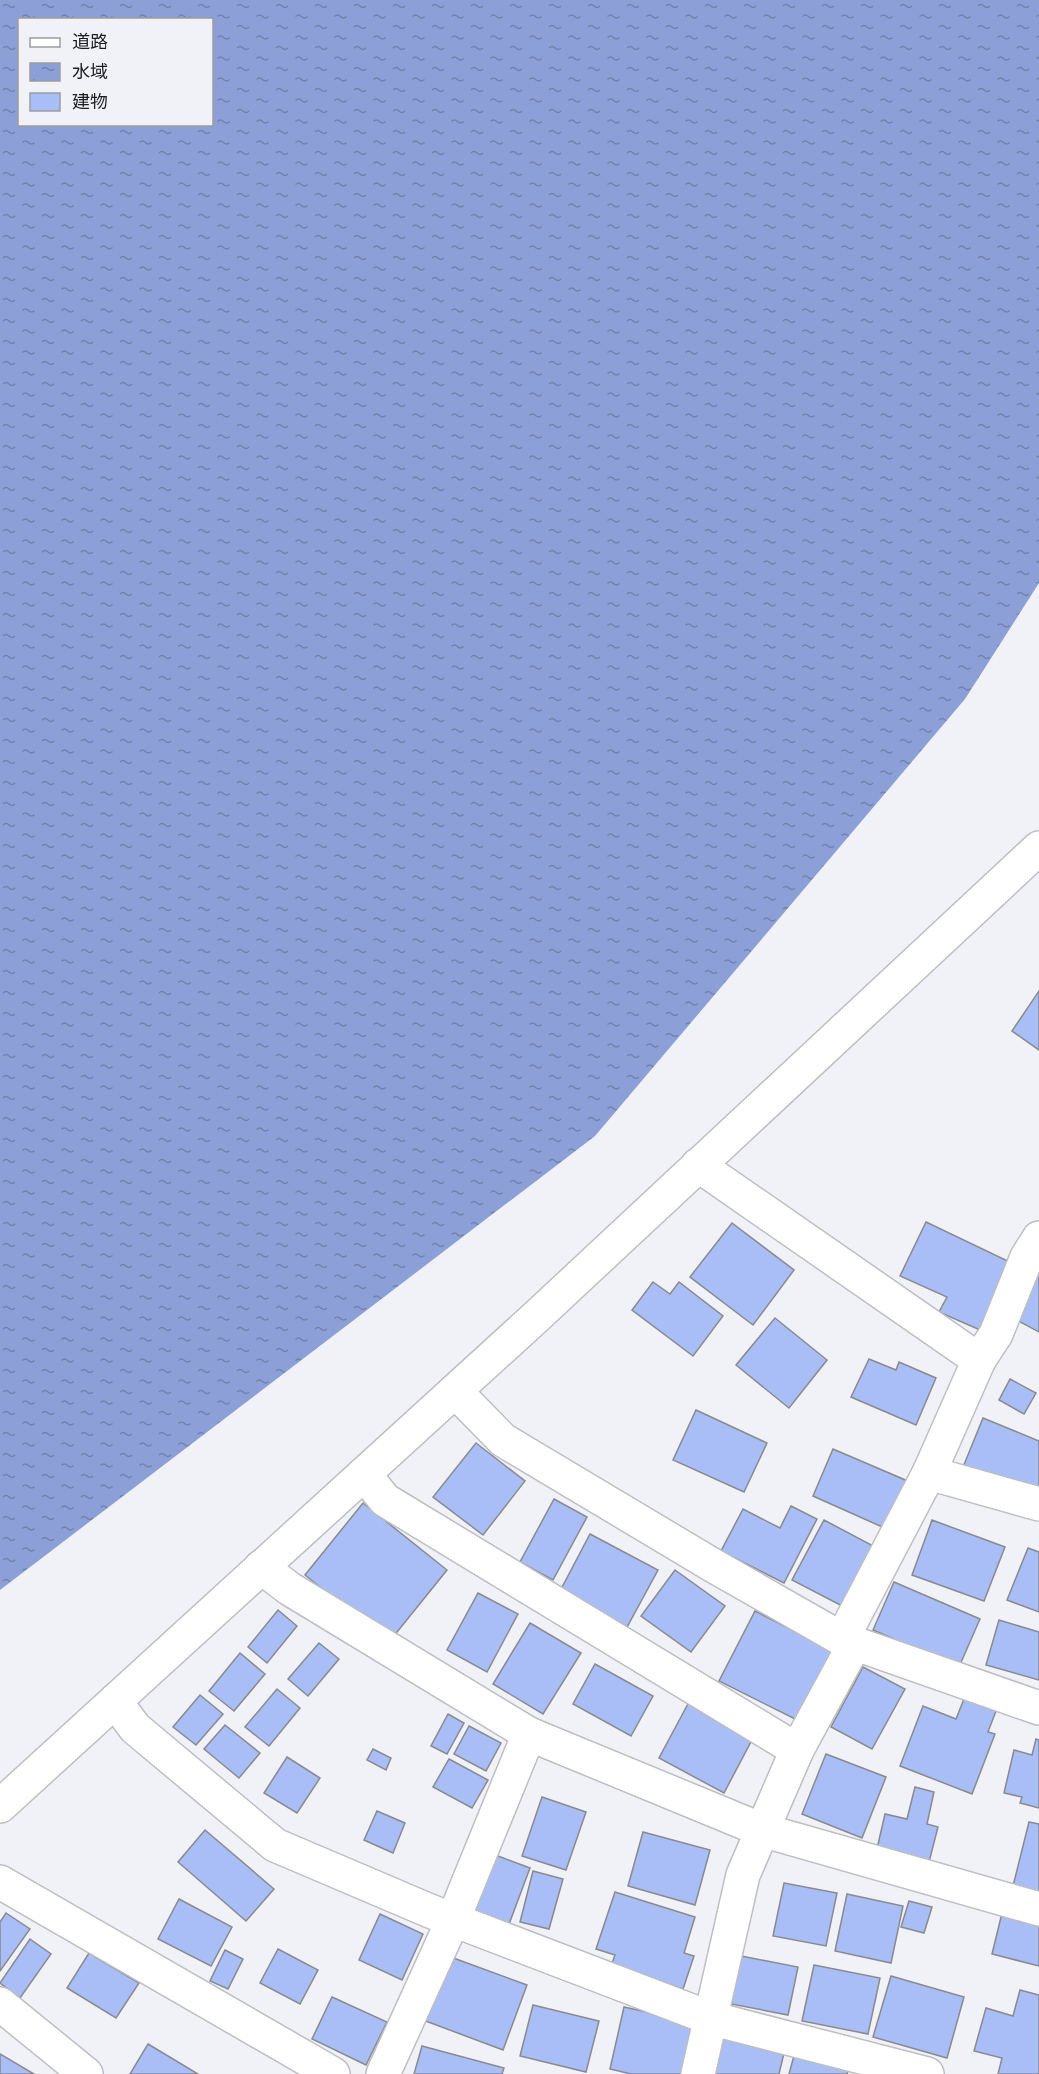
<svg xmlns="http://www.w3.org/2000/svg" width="1039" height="2074" font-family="'Roboto Condensed','Noto Sans JP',sans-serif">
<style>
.water{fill:url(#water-ripples);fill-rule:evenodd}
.building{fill:#a9bdf6;stroke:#898a8f;stroke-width:1.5}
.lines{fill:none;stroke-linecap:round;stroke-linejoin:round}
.minor-casing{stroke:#bebfc4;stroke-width:36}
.minor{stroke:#fff;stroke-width:33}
</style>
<defs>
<pattern id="water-ripples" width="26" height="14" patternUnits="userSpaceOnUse" patternTransform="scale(1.5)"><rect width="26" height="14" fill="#8c9fd6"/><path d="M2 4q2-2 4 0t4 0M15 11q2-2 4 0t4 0" fill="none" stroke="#7281ad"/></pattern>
</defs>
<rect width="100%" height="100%" fill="#f1f2f7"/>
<path class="water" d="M0,0H1039V583L965,699L595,1136L0,1590ZM20,20H212V124H20Z"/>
<g class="building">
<path d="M1039,991V1050L1012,1031Z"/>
<path d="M926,1222L1012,1263L980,1330L939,1312L947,1297L900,1276Z"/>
<path d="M732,1223L794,1270L753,1325L690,1277Z"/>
<path d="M1037,1275L1039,1276V1332L1015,1319Z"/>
<path d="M653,1282L670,1294L679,1282L723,1316L693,1356L632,1310Z"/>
<path d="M775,1318L827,1360L789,1408L736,1365Z"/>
<path d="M869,1359L896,1370L899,1362L936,1378L916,1425L851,1397Z"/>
<path d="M1010,1379L1036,1393L1024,1414L999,1400Z"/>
<path d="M696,1410L767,1443L744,1492L673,1460Z"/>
<path d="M983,1418L1039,1441V1505L961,1472Z"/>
<path d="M476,1443L525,1481L483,1535L433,1497Z"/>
<path d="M833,1449L910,1482L889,1530L813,1496Z"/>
<path d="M554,1499L587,1517L553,1580L520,1562Z"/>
<path d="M363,1503L447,1570L389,1642L305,1575Z"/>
<path d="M791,1506L817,1519L784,1583L721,1551L743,1509L780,1528Z"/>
<path d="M824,1520L877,1548L846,1608L792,1580Z"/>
<path d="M932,1520L1005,1547L984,1601L912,1575Z"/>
<path d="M590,1534L658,1570L626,1629L559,1593Z"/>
<path d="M1028,1548L1039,1552V1612L1007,1600Z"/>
<path d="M675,1570L725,1606L691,1652L641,1616Z"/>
<path d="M894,1582L980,1619L959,1667L873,1630Z"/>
<path d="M478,1593L518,1614L487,1672L447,1650Z"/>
<path d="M278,1610L297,1626L267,1663L248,1647Z"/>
<path d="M755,1611L837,1653L801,1722L719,1681Z"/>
<path d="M999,1620L1039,1632V1680L986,1665Z"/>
<path d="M530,1623L581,1653L543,1714L493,1684Z"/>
<path d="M319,1643L339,1659L308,1696L288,1679Z"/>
<path d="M240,1653L265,1674L234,1711L209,1691Z"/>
<path d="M595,1664L653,1696L631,1736L573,1704Z"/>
<path d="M863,1667L905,1689L872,1749L831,1727Z"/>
<path d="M277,1689L300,1708L269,1746L245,1727Z"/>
<path d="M200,1695L223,1714L196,1745L173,1727Z"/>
<path d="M964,1699L996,1711L988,1732L995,1734L972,1794L900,1766L923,1706L956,1719Z"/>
<path d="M689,1702L754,1736L724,1793L659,1758Z"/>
<path d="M448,1714L464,1723L447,1754L431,1746Z"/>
<path d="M225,1725L260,1753L239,1778L204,1749Z"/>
<path d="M469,1726L501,1743L486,1771L454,1754Z"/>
<path d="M1036,1739L1039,1740V1808L1020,1803L1022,1797L1004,1793L1014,1750L1032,1755Z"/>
<path d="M373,1749L391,1758L386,1770L367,1760Z"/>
<path d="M826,1754L886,1777L862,1838L802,1814Z"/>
<path d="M287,1757L320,1778L297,1813L264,1793Z"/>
<path d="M449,1759L488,1780L472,1808L433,1787Z"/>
<path d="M915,1787L934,1792L927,1824L938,1827L928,1866L876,1853L885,1814L907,1819Z"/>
<path d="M542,1797L586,1812L566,1870L522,1856Z"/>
<path d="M377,1811L405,1823L393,1853L364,1840Z"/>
<path d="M1029,1822L1039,1824V1897L1012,1890Z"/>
<path d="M205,1830L274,1889L246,1921L178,1862Z"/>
<path d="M643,1832L710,1850L695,1905L628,1886Z"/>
<path d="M490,1853L530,1868L508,1927L468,1912Z"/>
<path d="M533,1871L563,1879L549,1929L520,1922Z"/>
<path d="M784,1883L837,1893L826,1946L773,1936Z"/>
<path d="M615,1892L695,1917L684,1953L694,1956L683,1989L611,1966L615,1955L596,1949Z"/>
<path d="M847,1894L903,1906L891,1963L835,1951Z"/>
<path d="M179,1899L232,1927L211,1966L158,1939Z"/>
<path d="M909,1901L932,1907L924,1933L901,1927Z"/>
<path d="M6,1913L30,1929L0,1971V1922Z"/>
<path d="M1002,1913L1039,1922V1966L992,1954Z"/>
<path d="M380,1914L423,1934L402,1980L359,1960Z"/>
<path d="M30,1939L51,1954L20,1998L0,1983Z"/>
<path d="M278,1949L318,1970L300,2004L260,1983Z"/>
<path d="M225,1950L243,1959L228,1989L210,1981Z"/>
<path d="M89,1953L139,1983L116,2018L67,1988Z"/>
<path d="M736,1955L798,1967L788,2015L726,2003Z"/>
<path d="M448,1956L527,1985L503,2050L423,2020Z"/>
<path d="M814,1965L880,1978L868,2034L802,2021Z"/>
<path d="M891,1976L964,1997L947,2058L873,2037Z"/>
<path d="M1020,1990L1039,1995V2074H998L1002,2058L974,2051L986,2008L1013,2016Z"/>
<path d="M332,1997L387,2022L366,2065L312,2039Z"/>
<path d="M533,2005L599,2021L586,2072L520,2056Z"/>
<path d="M624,2007L697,2023L686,2074H631L610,2069Z"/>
<path d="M722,2034L785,2049L779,2074H713Z"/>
<path d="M148,2044L198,2074H130Z"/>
<path d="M422,2046L504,2068L502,2074H414Z"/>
<path d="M795,2052L849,2068L847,2074H789Z"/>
<path d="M0,2054L34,2074H0Z"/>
</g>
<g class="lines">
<g class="minor-casing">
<g id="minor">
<path d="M698,1165L979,1360"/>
<path d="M455,1391L503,1440L714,1566L842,1639L1039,1708"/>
<path d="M929,1473L1039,1504"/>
<path d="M364,1474L385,1500L797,1750"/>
<path d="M261,1567L290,1589L529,1734L762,1830L1039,1909"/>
<path d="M842,1639L929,1473L979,1360L996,1334L1027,1257L1039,1238"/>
<path d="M115,1701L135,1728L275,1845L430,1911L710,2018L927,2074"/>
<path d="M0,1806L536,1317L1039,848"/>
<path d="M0,1882L333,2074"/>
<path d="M0,2004L86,2074"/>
<path d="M383,2074L453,1920L529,1734"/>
<path d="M698,2074L743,1875L797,1750L854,1645"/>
</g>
</g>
<use href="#minor" class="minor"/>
</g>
<rect x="18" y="18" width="195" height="108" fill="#f1f2f7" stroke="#9c9da1" stroke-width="1.5"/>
<rect x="30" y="38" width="30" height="9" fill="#ffffff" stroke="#9c9da1" stroke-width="1.5"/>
<text x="72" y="48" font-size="18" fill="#1d1d1f">道路</text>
<rect x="30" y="63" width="30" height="18" fill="url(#water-ripples)" stroke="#9c9da1" stroke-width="1.5"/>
<text x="72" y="78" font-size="18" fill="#1d1d1f">水域</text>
<rect x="30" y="93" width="30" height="18" fill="#a9bdf6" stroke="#9c9da1" stroke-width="1.5"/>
<text x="72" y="108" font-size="18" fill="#1d1d1f">建物</text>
</svg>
